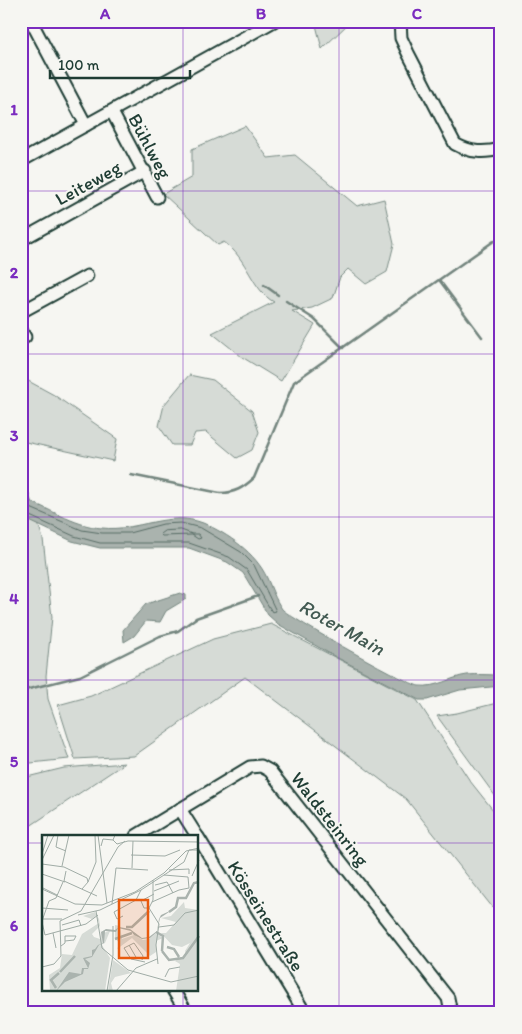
<svg xmlns="http://www.w3.org/2000/svg" width="522" height="1034" font-family="Itim,sans-serif">
<style>
.green{fill:#d6dbd6;stroke:#7a8c85}
.water{fill:#aab3ae;stroke:#72847d}
.lines{fill:none;stroke-linecap:round;stroke-linejoin:round}
.shore{stroke:#576c65;stroke-width:1}
.stream{stroke:#72847d;stroke-width:2.5}
.minor-casing{stroke:#1f3d34;stroke-width:15}
.minor{stroke:#f6f6f2;stroke-width:11}
.grid{fill:none;stroke:#7b2cbf;stroke-width:1;stroke-opacity:0.55}
.labels{text-anchor:middle;dominant-baseline:central;stroke-width:4;stroke-linejoin:round;paint-order:stroke}
.street-label{font-size:19px;fill:#1f3d34;stroke:#f6f6f2}
.water-label{font-size:20px;font-style:italic;fill:#425a52;stroke:#f6f6f2}
.inset-river{fill:none;stroke:#aab3ae;stroke-width:2.5}
.inset-road{fill:none;stroke:#a0aca6;stroke-width:1}
.view{fill:#e8590c;fill-opacity:0.15;stroke:#e8590c;stroke-width:2.5}
.inset-edge{fill:none;stroke:#1f3d34;stroke-width:2.5}
.neatline{fill:none;stroke:#7b2cbf;stroke-width:2}
.grid-label{font-size:16px;text-anchor:middle;font-weight:bold;fill:#7b2cbf}
</style>
<rect width="100%" height="100%" fill="#f6f6f2"/>
<filter id="ink" filterUnits="userSpaceOnUse"><feTurbulence type="fractalNoise" baseFrequency=".02" numOctaves="2"/><feDisplacementMap in="SourceGraphic" scale="10" xChannelSelector="R" yChannelSelector="G"/><feConvolveMatrix kernelMatrix="1 2 1 2 8 2 1 2 1" color-interpolation-filters="sRGB"/></filter>
<g filter="url(#ink)">
<g class="green">
<path d="M315,21H351L322,49Z"/>
<path d="M245,126L268,158L295,155L357,206L384,199L394,244L387,272L366,284L348,269L340,277L333,298L312,308L292,311L315,325L281,381L242,357L212,333L274,302C252,290 248,259 224,242L218,245L163,194L192,177V149Z"/>
<path d="M189,375L213,380L252,411L259,432L252,450L237,458L206,432L195,433L190,445H172L159,426L164,405Z"/>
<path d="M21,377L54,395L117,439L113,461L21,441Z"/>
<path d="M21,468L43,539L52,617L46,676L48,699L69,759L21,764Z"/>
<path d="M271,624L417,700L470,781L501,820V918L406,799L245,677L134,756L75,759L58,705L91,696L213,639Z"/>
<path d="M501,702V804L437,716L457,713Z"/>
<path d="M125,763L21,832L23,778L64,768Z"/>
</g>
<g class="water">
<path d="M21,498C48,507 73,526 102,528C137,532 169,510 203,523C228,534 256,553 267,578C272,589 275,599 282,609C288,617 409,685 419,686C436,688 451,677 467,675C478,674 490,675 501,675V686L460,690L427,700H419L332,655L278,624L268,615L243,573L227,562L189,548H100L72,541L21,517Z"/>
<path d="M180,593L186,595V599L166,611L160,622L146,621L134,636L124,642L123,630L146,604Z"/>
</g>
<g class="lines">
<g class="shore">
<path d="M21,504L82,530L102,533H129L163,524L181,523L201,528L241,552L254,565L276,611L272,612L247,570L229,557L189,543H100L74,536L21,512"/>
<path d="M181,530L192,534H198L201,538L198,539L192,535L162,536L160,534L164,531Z"/>
</g>
<g class="stream">
<path d="M440,281L482,337"/>
<path d="M264,285L278,295"/>
<path d="M286,301L314,319L343,348"/>
<path d="M131,475L220,493C235,493 243,488 254,478L294,382L501,236"/>
<path d="M21,691L80,676L160,636L178,631L196,618L258,596"/>
</g>
<g class="minor-casing">
<g id="minor">
<path d="M31,21L86,125"/>
<path d="M400,21L401,38L408,53L455,144C471,153 484,153 501,149"/>
<path d="M112,112L157,197"/>
<path d="M21,161L274,21"/>
<path d="M21,240L145,171"/>
<path d="M21,312L87,276"/>
<path d="M21,331L25,337"/>
<path d="M180,809L197,836"/>
<path d="M136,836L250,767L261,766L270,771L448,998L451,1013"/>
<path d="M198,837L305,1013"/>
<path d="M173,990L187,1013"/>
</g>
</g>
<use href="#minor" class="minor"/>
</g>
</g>
<path class="grid" d="M183,21V836M339,21V1013M21,191H501M21,354H501M21,517H501M21,680H501M21,843H44M198,843H501M183,990V1013"/>
<g class="labels">
<g class="street-label">
<text transform="translate(150 146) rotate(62)">Bühlweg</text>
<text transform="translate(88 183) rotate(-29)">Leiteweg</text>
<text transform="translate(330 819) rotate(52)">Waldsteinring</text>
<text transform="translate(266 916) rotate(58)">Kösseinestraße</text>
</g>
<g class="water-label">
<text transform="translate(342 627) rotate(29)">Roter Main</text>
</g>
</g>
<g transform="translate(42 835)">
<rect width="156" height="156" fill="#f6f6f2"/>
<path d="M142,67L143,73L157,75L156,156H134L138,129L133,126L144,120L143,116L148,108L140,112L130,110L119,98H124L134,87L119,83L129,81ZM53,77L57,84L58,91L50,99L52,102L58,104L59,95L62,109L61,98L68,96L63,108L59,110L58,107L68,123L63,156H8L7,140L18,133L20,119L30,120L40,99L57,88L54,81L50,84L41,81ZM73,90L78,91L80,104L92,100L101,105L107,104L114,98L121,103L114,106V117L108,121L90,103L75,114L78,108L73,104ZM71,125L89,138L73,142L69,148L71,156H66Z" fill="#d6dbd6"/>
<path d="M130,75L118,83L115,97L108,103L100,104L92,100L89,96L76,93L74,97L63,96L62,108L57,110L50,122L43,124L48,128L46,134H42L41,139L23,147L14,156L27,137L39,139L40,133H46L41,123L50,121V115L53,114L56,110L61,108L59,97L64,94L73,95L77,92L88,94L100,103L107,102L115,96L117,84L119,80Z" fill="#aab3ae"/>
<path class="inset-river" d="M127,77L134,72L136,63H144L152,48L157,47M84,92H90L107,76M114,97L121,101L120,116M73,104L90,98M125,112L132,114L137,122M120,116L127,125L141,123L157,101M18,137L33,121M14,153L9,145L17,138"/>
<path class="inset-road" d="M16,0L14,12L24,16M56,0L65,68M73,0L71,5L75,9L86,6L157,7M59,11L61,4L71,5M0,19L6,0M89,20L123,21L138,15M0,25L12,0M0,29L22,32L45,43L46,47L40,54M20,31L27,0M90,33L91,6M127,35L147,34V39M24,36L22,46L55,61M0,39L23,47M122,40L146,42M150,41L157,25M46,47L54,27L53,0M113,50L125,47L131,58M1,53L15,60M0,54L33,69L60,70L93,57L122,38L144,16L157,13M137,55L147,53L146,42M112,56L137,46M110,67L137,55M70,69L74,33L106,35M0,73L26,75M107,73L117,89L114,110L116,129M107,73L111,65V45M107,73H102L99,66L112,59M54,76L60,113L86,135L129,147L157,141M36,80L58,75L99,55L142,27L147,15H157M81,81L75,84L72,77L94,65L99,55M0,84H20M0,86L7,66L14,63L21,47M0,87L3,100L44,89L56,80M20,90L37,85L39,91M117,92L132,90L143,78L157,75M11,98L14,113M87,110L95,124M19,111L23,108V101H34L32,105L23,106M100,125L101,121L92,108L82,113L89,124L103,127M0,132L12,129L19,121L18,86L39,76L76,12L83,6M123,142L127,134L138,132M65,156L71,120V91M74,156L94,133L115,124"/>
<path class="view" d="M77,65H106V123H77Z"/>
<rect width="156" height="156" class="inset-edge"/>
</g>
<rect width="522" height="1034" fill="none" stroke="#f6f6f2" stroke-width="55"/>
<path d="M50 70v8h140v-8" fill="none" stroke="#1f3d34" stroke-width="2.5"/>
<text x="58" y="70" font-size="15" fill="#1f3d34" stroke="#f6f6f2" stroke-width="4" paint-order="stroke">100 m</text>
<rect x="28" y="28" width="466" height="978" class="neatline"/>
<g class="grid-label">
<text x="105" y="19">A</text>
<text x="261" y="19">B</text>
<text x="417" y="19">C</text>
<text x="14" y="115">1</text>
<text x="14" y="278">2</text>
<text x="14" y="441">3</text>
<text x="14" y="604">4</text>
<text x="14" y="767">5</text>
<text x="14" y="931">6</text>
</g>
</svg>
